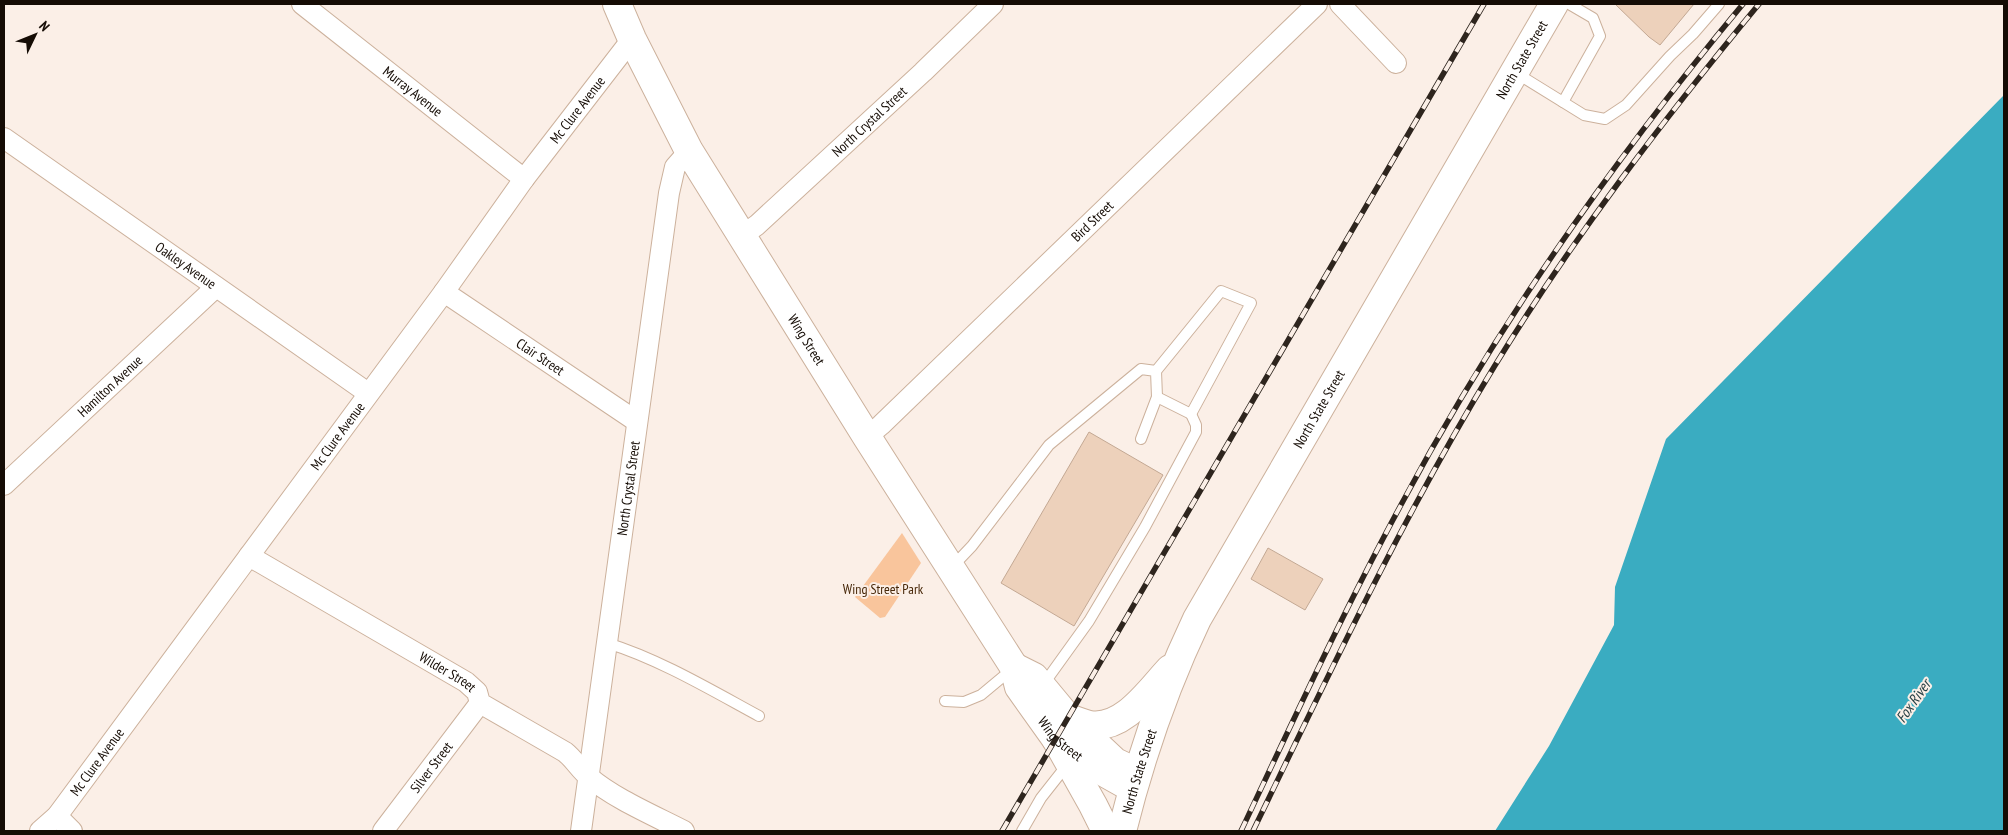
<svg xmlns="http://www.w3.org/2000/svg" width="2008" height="835" font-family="'PT Sans Narrow',sans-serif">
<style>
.green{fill:#f9c59c}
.water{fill:#3aacc1}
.building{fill:#edd1bb;stroke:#c3a893}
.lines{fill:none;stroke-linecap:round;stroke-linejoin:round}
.lane-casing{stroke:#ccb19c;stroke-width:12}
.street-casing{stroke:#ccb19c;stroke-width:22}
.secondary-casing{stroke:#ccb19c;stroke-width:30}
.primary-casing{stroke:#ccb19c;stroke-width:30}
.lane{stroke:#fff;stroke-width:10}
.street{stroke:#fff;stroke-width:20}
.secondary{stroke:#fff;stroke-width:28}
.primary{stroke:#fff;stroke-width:28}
.rail-casing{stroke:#2e251e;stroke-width:5.5}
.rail{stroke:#fbefe7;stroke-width:4;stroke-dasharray:11;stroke-linecap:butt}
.labels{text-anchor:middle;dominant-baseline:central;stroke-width:4;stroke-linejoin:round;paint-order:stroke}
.street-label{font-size:14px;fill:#150c05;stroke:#fbefe7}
.park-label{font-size:14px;fill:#472708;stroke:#fbefe7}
.water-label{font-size:15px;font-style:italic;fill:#274045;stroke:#fbefe7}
</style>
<rect width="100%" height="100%" fill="#fbefe7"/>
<path class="green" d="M902,533L921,563L885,617L880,618L855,597Z"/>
<path class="water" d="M2004,95V831H1495L1549,746L1614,625L1615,587L1666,439Z"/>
<g class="building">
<path d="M1615,4H1694L1660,45L1649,37Z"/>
<path d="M1089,432L1163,475L1074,626L1001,583Z"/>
<path d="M1268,548L1323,579L1305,610L1251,579Z"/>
</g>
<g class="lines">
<g class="lane-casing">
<g id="lane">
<path d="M1516,73L1584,115L1605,119L1626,105L1670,56L1693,34L1719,4"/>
<path d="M1563,102L1600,36L1593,18L1569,4"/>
<path d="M1156,371L1221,291L1251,303L1191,414L1157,397"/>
<path d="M952,567L972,546L1049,445L1141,369L1156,371L1157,397L1141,439"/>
<path d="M607,643C659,659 711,690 759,716"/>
<path d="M1043,685L1089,621L1145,527L1196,432V425L1191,414"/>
<path d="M945,701L964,702L981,695L1011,670"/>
<path d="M1022,831L1041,798L1067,765"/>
</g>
</g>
<g class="street-casing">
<g id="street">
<path id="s1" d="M302,4L524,179"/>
<path d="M1340,4L1396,63"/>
<path id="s2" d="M4,138L368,393"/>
<path id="s3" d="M743,235L757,225L923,72L993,4"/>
<path id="s4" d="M444,292L636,421"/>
<path id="s5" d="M867,437L881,425L1317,4"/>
<path id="s6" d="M4,485L216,287"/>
<path id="s7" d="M249,556L466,682L477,692L480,703L565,752C574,759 580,770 589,777C613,798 655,816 684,831"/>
<path d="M57,816L72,831"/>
<path id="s8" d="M40,831L57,816L444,292L524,179L632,39"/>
<path id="s9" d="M383,831L480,703"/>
<path id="s10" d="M581,831L669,193L675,167L689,151"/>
</g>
</g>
<g class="secondary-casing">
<g id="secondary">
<path id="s11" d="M617,4L632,39L689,151L867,437L1014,667L1019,687L1056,739L1091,765L1132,788"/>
<path d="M1014,667L1034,677L1068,718L1115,762L1130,769"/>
</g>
</g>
<g class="primary-casing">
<g id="primary">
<path d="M1068,718C1075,720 1083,724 1090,725C1124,730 1150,690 1170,669"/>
<path d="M1056,739L1093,805L1106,831"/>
<path id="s12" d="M1122,831C1140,759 1165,686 1197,619L1554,4"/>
</g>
</g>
<use href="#lane" class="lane"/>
<use href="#street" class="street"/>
<use href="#secondary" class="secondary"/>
<use href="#primary" class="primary"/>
<g class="rail-casing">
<g id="rail">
<path d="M1002,831L1484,4"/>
<path d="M1241,831C1293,721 1344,610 1402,503C1497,325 1614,159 1743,4"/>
<path d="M1253,831C1329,674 1403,516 1494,367C1572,239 1663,120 1759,4"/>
</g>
</g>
<use href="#rail" class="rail"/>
</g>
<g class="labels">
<g class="street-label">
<text stroke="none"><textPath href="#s12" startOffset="872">North State Street</textPath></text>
<text stroke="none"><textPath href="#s1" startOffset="141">Murray Avenue</textPath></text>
<text stroke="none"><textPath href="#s8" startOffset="900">Mc Clure Avenue</textPath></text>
<text stroke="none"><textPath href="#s3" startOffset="170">North Crystal Street</textPath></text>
<text stroke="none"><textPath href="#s5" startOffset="312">Bird Street</textPath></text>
<text stroke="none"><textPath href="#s2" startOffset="222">Oakley Avenue</textPath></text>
<text stroke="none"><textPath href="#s11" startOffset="386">Wing Street</textPath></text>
<text stroke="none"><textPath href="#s4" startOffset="116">Clair Street</textPath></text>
<text stroke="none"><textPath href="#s6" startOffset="145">Hamilton Avenue</textPath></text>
<text stroke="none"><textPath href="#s12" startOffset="468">North State Street</textPath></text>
<text stroke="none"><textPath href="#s8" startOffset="495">Mc Clure Avenue</textPath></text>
<text stroke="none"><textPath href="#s10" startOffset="346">North Crystal Street</textPath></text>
<text stroke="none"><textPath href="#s7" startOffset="230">Wilder Street</textPath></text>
<text stroke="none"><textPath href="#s11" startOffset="861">Wing Street</textPath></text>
<text stroke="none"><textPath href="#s8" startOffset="90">Mc Clure Avenue</textPath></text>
<text stroke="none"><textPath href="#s9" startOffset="80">Silver Street</textPath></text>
<text stroke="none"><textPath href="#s12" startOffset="62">North State Street</textPath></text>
</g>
<g class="park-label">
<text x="883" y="589">Wing Street Park</text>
</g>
<g class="water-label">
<text transform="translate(1913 701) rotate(-55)">Fox River</text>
</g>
</g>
<rect width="2008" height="835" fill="none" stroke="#150c05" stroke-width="10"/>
<g transform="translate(35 35) rotate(47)" stroke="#fbefe7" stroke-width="4" paint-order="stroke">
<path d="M0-4L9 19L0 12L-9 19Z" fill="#150c05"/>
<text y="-8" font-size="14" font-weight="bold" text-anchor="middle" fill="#150c05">N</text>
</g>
</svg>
